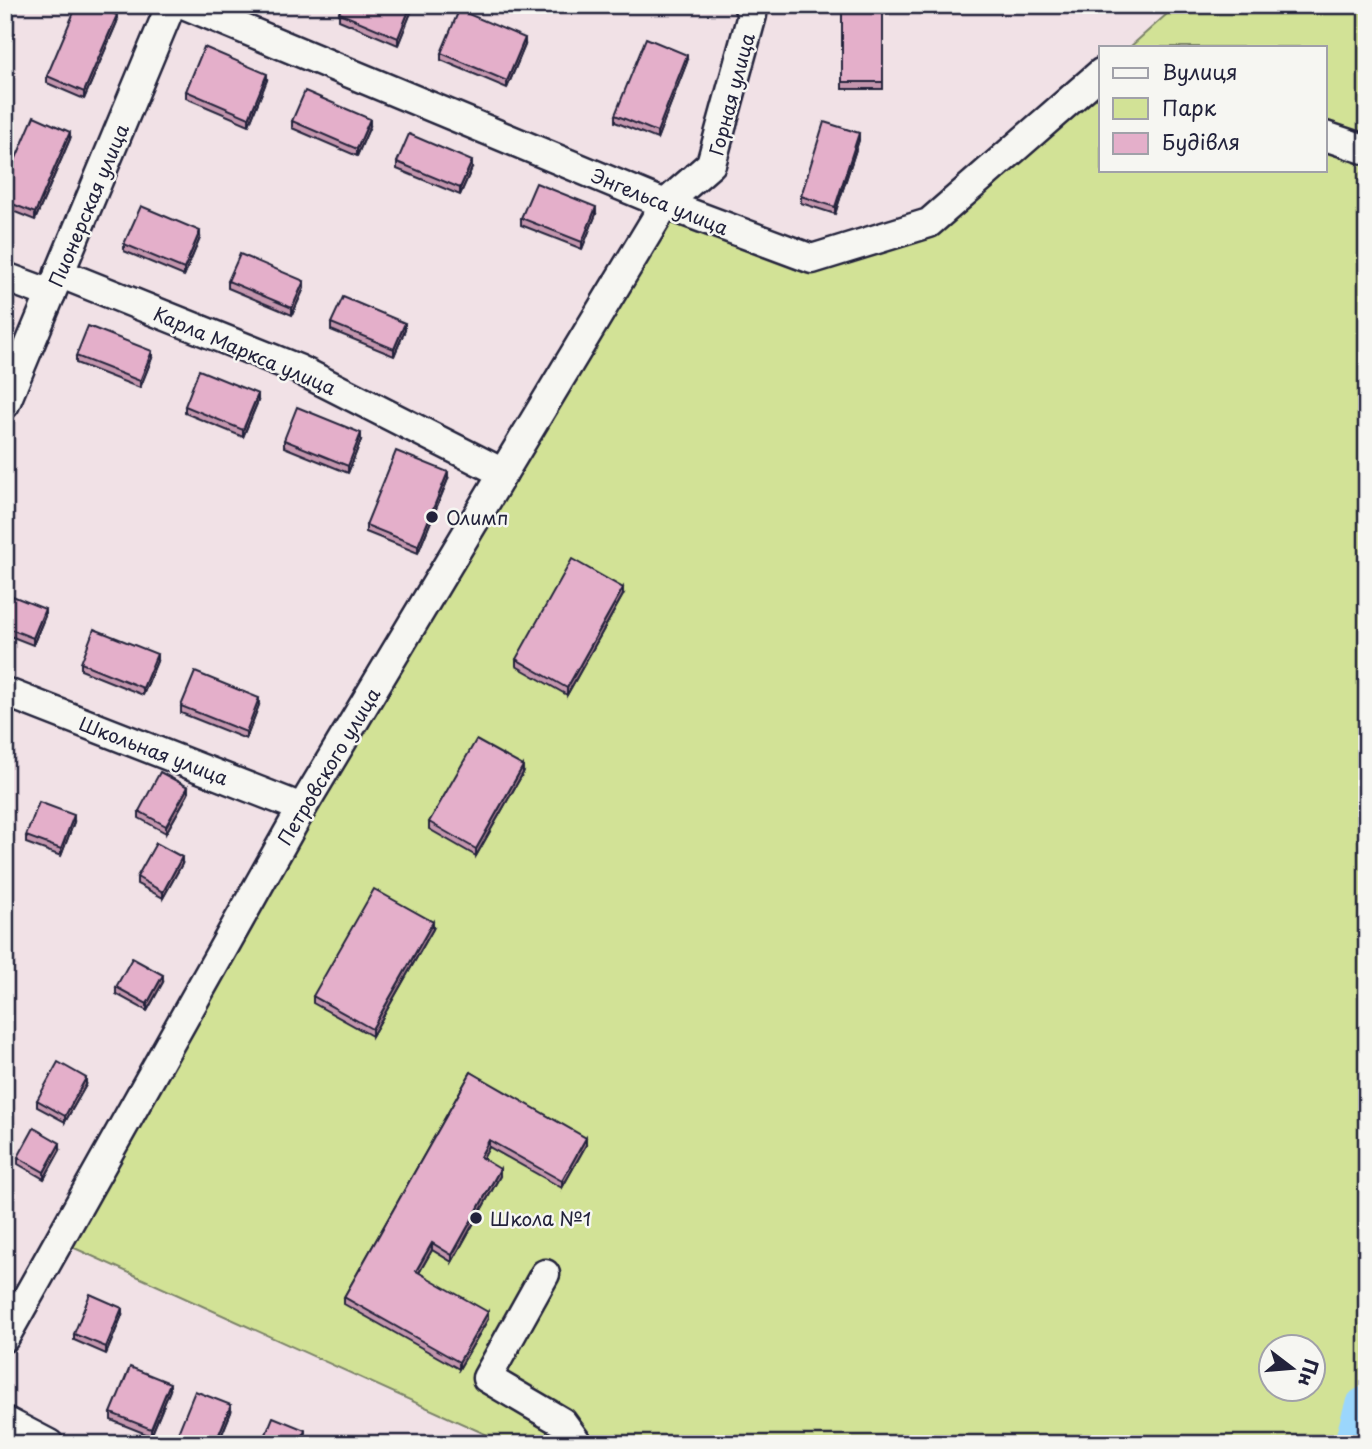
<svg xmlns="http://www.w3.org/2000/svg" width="1372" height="1449" font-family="'Playpen Sans',sans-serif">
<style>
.green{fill:#d2e296;stroke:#7a8268;stroke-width:2;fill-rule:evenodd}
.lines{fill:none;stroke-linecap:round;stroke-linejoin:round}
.river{stroke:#9bd6fc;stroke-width:46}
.minor-casing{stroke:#22223b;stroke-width:33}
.minor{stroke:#f6f6f2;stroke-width:28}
.wall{fill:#c496ae;stroke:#22223b;stroke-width:2}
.shaded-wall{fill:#a07a8d;stroke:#22223b;stroke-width:2}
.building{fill:#e4afca;stroke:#22223b;stroke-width:2}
.poi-dot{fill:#22223b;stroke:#f6f6f2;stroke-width:2.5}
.labels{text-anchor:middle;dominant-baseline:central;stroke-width:5;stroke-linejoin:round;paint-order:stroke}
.street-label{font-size:19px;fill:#22223b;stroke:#f6f6f2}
.poi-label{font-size:19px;fill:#22223b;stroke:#f6f6f2;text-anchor:start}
</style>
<rect width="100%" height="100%" fill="#f1e1e6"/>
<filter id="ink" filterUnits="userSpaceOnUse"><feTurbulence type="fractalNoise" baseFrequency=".0143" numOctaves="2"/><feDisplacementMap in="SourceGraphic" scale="14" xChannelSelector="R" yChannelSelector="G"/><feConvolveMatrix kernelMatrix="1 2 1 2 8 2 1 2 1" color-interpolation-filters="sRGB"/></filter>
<g filter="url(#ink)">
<path class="green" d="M1177,5H1367V1444H507L59,1241L665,204L812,259L929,223L1101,73V170H1325V47H1130ZM1270,1348H1312V1390H1270Z"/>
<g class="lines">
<path class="river" d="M1357,1444L1367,1409"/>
<g class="minor-casing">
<g id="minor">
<path d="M186,5L665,204L812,259L929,223L1101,73"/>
<path d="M1325,136L1367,150"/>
<path d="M59,273L298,369L503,473"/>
<path d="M5,277L51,294"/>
<path d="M5,404L171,5"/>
<path d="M5,692L302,808"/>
<path d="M545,1274L487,1378L562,1422L578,1444"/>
<path d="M5,1337L302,808L503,473L665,204L711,164L752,15L748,5"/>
<path d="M5,1421L49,1444"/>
</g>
</g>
<use href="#minor" class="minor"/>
</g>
<g class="wall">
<path d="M414,5L398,45L339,20V13Z"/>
<rect x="842" y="5" width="41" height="84"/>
<path d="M117,22L84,99L47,83V76Z"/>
<path d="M525,45L507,88L441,60V53Z"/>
<path d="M687,62L657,139L615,122V115Z"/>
<path d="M267,80L249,125L186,98V91Z"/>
<path d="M292,121L370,126L357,156L292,128Z"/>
<path d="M70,139L35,220L5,208V184Z"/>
<path d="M859,140L835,214L801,203V196Z"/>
<path d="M397,162L472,168L460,195L397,169Z"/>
<path d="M596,214L582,249L521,225V218Z"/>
<path d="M200,238L184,276L124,251V244Z"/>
<path d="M228,281L304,288L292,315L228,288Z"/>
<path d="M331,323L405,330L394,356L331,330Z"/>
<path d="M76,356L152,358L140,388L76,363Z"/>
<path d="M258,401L243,437L185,413V406Z"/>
<path d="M284,440H361L348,473L284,447Z"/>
<path d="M448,479L418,553L366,532V525Z"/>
<path d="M5,593L45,616L33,645L5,634Z"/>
<path d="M623,595L567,695L516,666V659Z"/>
<path d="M157,661L143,695L81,670V663Z"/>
<path d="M259,705L246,739L181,713V706Z"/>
<path d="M523,773L476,856L429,829V822Z"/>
<path d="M188,794L166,833L139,818V811Z"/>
<path d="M74,822L61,856L26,843V836Z"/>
<path d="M182,864L163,898L137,884V877Z"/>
<path d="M433,929L372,1036L313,1003V996Z"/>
<path d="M163,982L147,1011L116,994V987Z"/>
<path d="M471,1072L586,1145L562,1188L489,1147L483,1159L500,1176L452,1262L432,1250L419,1273L488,1319L459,1369L344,1304V1297Z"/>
<path d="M86,1085L65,1122L37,1107V1100Z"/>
<path d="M60,1150L44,1179L18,1164V1157Z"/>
<path d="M122,1315L106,1354L74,1340V1334Z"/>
<path d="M170,1390L151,1436L111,1420V1413Z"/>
<path d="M231,1412L218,1444H176V1438Z"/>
</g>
<g class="shaded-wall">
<path d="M411,5H414L398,45V38Z"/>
<path d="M117,15V22L84,99V92Z"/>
<path d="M525,38V45L507,88V81Z"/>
<path d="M687,55V62L657,139V132Z"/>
<path d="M267,74V80L249,125V118Z"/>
<path d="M370,119V126L357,156V149Z"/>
<path d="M70,132V139L35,220V213Z"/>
<path d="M859,133V140L835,214V207Z"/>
<path d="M472,161V168L460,195V188Z"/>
<path d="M596,207V214L582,249V242Z"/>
<path d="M200,231V238L184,276V269Z"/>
<path d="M304,281V288L292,315V308Z"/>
<path d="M405,323V330L394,356V349Z"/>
<path d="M152,351V358L140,388V381Z"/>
<path d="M258,394V401L243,437V430Z"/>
<path d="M361,433V440L348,473V466Z"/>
<path d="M448,472V479L418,553V546Z"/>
<path d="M623,588V595L567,695V688Z"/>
<path d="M45,609V616L33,645V638Z"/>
<path d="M157,654V661L143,695V688Z"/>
<path d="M259,698V705L246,739V732Z"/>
<path d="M523,766V773L476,856V849Z"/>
<path d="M188,787V794L166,833V826Z"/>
<path d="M74,815V822L61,856V849Z"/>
<path d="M182,857V864L163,898V892Z"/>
<path d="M433,922V929L372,1036V1029Z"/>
<path d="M163,975V982L147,1011V1004Z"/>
<path d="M86,1078V1085L65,1122V1116Z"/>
<path d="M586,1138V1145L562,1188V1181Z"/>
<path d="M489,1140V1147L480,1164V1157Z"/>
<path d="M60,1143V1150L44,1179V1172Z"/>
<path d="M500,1169V1176L452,1262V1255Z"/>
<path d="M432,1243V1250L416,1278V1271Z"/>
<path d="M122,1308V1315L106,1354V1347Z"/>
<path d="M488,1312V1319L459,1369V1362Z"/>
<path d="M170,1383V1390L151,1436V1429Z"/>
<path d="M231,1405V1412L218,1444H215Z"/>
<path d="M305,1430V1437L303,1444H300Z"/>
</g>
<g class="building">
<path d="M77,5H93L117,15L84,92L47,76Z"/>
<path d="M342,5H411L398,38L339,13Z"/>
<rect x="842" y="5" width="41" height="77"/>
<path d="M459,10L525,38L507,81L441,53Z"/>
<path d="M646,38L687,55L657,132L615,115Z"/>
<path d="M204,47L267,74L249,118L186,91Z"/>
<path d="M305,91L370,119L357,149L292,121Z"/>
<path d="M34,116L70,132L35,213L5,201V184Z"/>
<path d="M824,122L859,133L835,207L801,196Z"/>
<path d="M409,134L472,161L460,188L397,162Z"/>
<path d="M536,183L596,207L582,242L521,218Z"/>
<path d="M141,206L200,231L184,269L124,244Z"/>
<path d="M240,254L304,281L292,308L228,281Z"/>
<path d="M343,297L405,323L394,349L331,323Z"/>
<path d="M88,326L152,351L140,381L76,356Z"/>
<path d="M199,370L258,394L243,430L185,406Z"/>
<path d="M297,407L361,433L348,466L284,440Z"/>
<path d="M396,451L448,472L418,546L366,525Z"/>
<path d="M572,559L623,588L567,688L516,659Z"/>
<path d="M5,593L45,609L33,638L5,627Z"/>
<path d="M94,629L157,654L143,688L81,663Z"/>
<path d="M195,672L259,698L246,732L181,706Z"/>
<path d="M476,740L523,766L476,849L429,822Z"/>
<path d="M160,772L188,787L166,826L139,811Z"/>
<path d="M39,802L74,815L61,849L26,836Z"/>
<path d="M156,843L182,857L163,892L137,877Z"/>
<path d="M374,889L433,922L372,1029L313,996Z"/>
<path d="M132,958L163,975L147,1004L116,987Z"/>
<path d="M58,1062L86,1078L65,1116L37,1100Z"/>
<path d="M471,1072L586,1138L562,1181L489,1140L480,1157L500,1169L452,1255L432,1243L416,1271L488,1312L459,1362L344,1297Z"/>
<path d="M34,1128L60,1143L44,1172L18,1157Z"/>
<path d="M90,1294L122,1308L106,1347L74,1334Z"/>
<path d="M130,1367L170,1383L151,1429L111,1413Z"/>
<path d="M195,1391L231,1405L215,1444H189L176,1438Z"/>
<path d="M273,1417L305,1430L300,1444H262Z"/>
</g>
</g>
<g class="poi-dot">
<circle cx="432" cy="517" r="7"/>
<circle cx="476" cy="1218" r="7"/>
</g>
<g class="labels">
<g class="street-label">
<text transform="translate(731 94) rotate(-75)">Горная улица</text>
<text transform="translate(660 201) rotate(22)">Энгельса улица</text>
<text transform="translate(88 205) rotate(-67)">Пионерская улица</text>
<text transform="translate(245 350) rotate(23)">Карла Маркса улица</text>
<text transform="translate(154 750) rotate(21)">Школьная улица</text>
<text transform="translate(328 766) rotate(-59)">Петровского улица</text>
</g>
<g class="poi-label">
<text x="446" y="517">Олимп</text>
<text x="490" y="1218">Школа №1</text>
</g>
</g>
<rect width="1372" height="1449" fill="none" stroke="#f6f6f2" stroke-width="28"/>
<rect x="14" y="14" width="1344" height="1421" fill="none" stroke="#22223b" stroke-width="2.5" filter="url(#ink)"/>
<rect x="1099" y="46" width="228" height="126" fill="#f6f6f2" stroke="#a1a1a9" stroke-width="2"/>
<rect x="1113" y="68" width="35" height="10" fill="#f6f6f2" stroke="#a1a1a9" stroke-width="2"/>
<text x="1162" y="80" font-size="21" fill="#22223b">Вулиця</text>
<rect x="1113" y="98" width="35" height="21" fill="#d2e296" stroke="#a1a1a9" stroke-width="2"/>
<text x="1162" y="116" font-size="21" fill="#22223b">Парк</text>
<rect x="1113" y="133" width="35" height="21" fill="#e4afca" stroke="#a1a1a9" stroke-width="2"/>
<text x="1162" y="150" font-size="21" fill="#22223b">Будівля</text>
<g transform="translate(1292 1368) rotate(106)"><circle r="33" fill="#f6f6f2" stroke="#a1a1a9" stroke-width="2"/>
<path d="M0-5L12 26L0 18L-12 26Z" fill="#22223b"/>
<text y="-10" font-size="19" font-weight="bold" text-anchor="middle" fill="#22223b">Пн</text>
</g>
</svg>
